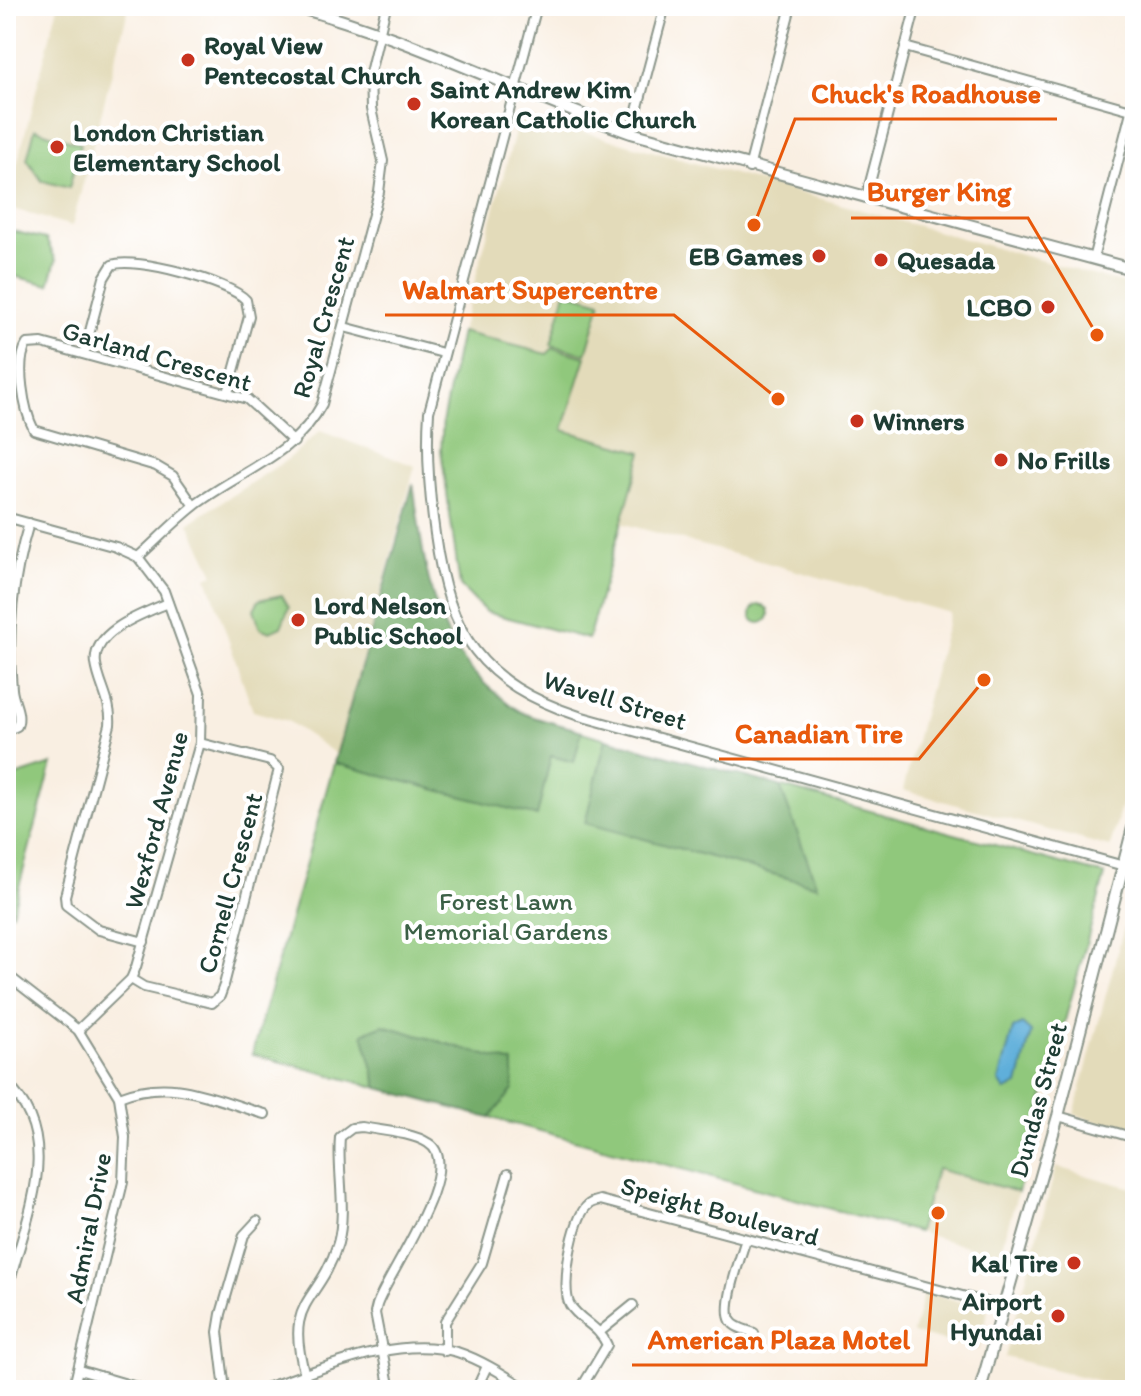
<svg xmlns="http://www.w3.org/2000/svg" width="1141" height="1396" font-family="Itim,sans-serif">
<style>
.built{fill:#e3dbba}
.green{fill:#90c87b;stroke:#588258;stroke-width:2}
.forest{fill:#74ac6b;stroke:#4a7450;stroke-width:2}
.water{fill:#5fafda;stroke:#3f7687;stroke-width:2}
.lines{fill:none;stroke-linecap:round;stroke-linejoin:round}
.minor-casing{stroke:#8c968b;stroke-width:12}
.major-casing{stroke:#8c968b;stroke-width:14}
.minor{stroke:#fff;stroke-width:8}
.major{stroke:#fff;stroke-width:10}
.poi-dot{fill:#c8321e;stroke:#fff;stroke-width:3}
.labels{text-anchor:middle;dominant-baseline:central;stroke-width:8;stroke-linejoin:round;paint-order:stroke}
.poi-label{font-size:26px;font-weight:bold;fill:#1f3d34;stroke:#fff;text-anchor:start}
.street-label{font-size:26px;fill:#1f3d34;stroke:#fff}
.park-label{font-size:26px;fill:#3b6046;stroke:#fff}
.leader{fill:none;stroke:#e8590c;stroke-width:3}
.callout-dot{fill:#e8590c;stroke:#fff;stroke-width:3}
.callout-label{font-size:28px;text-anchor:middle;font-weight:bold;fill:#e8590c;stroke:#fff;stroke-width:8;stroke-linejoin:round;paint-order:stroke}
</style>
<rect width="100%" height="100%" fill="#fff"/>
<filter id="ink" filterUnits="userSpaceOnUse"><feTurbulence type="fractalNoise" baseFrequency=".0125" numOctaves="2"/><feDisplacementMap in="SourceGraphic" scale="16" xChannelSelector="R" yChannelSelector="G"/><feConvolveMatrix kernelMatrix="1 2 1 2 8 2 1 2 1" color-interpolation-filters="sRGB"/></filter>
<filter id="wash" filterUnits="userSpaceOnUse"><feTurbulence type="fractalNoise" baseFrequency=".006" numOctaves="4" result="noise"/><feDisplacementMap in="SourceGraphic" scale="32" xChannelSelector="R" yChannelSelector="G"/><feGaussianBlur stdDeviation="1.8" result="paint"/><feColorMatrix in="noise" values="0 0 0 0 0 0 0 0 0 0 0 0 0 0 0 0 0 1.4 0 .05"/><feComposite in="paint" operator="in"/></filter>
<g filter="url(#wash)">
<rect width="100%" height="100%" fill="#f9efe2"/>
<g class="built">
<path d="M58,6H129L72,226L6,207Z"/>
<path d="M520,114L1135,287V756L1110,847L903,790L950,613L621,523L642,452L563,430L553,348L547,354L461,332Z"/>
<path d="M320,431L415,466L336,754L288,721L253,711L207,577L214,574L189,523L288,459Z"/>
<path d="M1135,886V1134L1074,1114Z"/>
<path d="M1056,1167L1135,1189V1390L1005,1357Z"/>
<path d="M937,1169L1018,1192L999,1256L918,1232Z"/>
<path d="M924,1291L988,1310L979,1350L913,1333Z"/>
</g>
<g class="green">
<path d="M35,129L81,144L69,188L42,181L27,159Z"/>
<path d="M8,230L46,239L56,260L49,285L6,274Z"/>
<path d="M566,292L601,302L586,354L551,345Z"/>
<path d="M461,332L547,354L553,348L586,357L563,430L642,452L588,639L486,612L460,586L441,450L443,418Z"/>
<path d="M282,595L289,607L281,627L270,632L260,628L254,609L259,600Z"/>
<circle cx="760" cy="614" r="9"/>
<path d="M362,664L592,735L1105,875L1018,1192L937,1169L918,1232L252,1054Z"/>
<path d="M52,764L12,913L6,909V779Z"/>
</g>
<g class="forest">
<path d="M413,484C425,563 429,643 498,695C506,701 514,709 523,713C541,721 563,725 582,731L574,762L551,756L537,816L334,763Z"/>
<path d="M606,739L780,786L817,886L585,823Z"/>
<path d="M383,1025L513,1063V1089L490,1118L378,1088L363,1033Z"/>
</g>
<path class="water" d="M1022,1024L1031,1032L1018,1085L1005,1090L999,1081L1013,1029Z"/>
</g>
<g filter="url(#ink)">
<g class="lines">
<g class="minor-casing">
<g id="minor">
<path d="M537,6L429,412C426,454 429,492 435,534C449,635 480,683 579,716L1135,869"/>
<path d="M905,47L1135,111"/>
<path d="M631,133L665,6"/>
<path d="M749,168L791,6"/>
<path d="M866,198L916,6"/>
<path d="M1093,259L1135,96"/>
<path d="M344,327L443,353"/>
<path d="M84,354L104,278L112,265C134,256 231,282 246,300L249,316L228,393"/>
<path d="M194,506L173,476L156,466L34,430C24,411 15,362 27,344L42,343L247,399L294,442"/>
<path d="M6,517L116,547L138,557L164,591L201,694L200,743L136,967L131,979L78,1030"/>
<path d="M138,557C158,539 177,519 198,503C241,471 296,454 322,404L379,192L383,161L371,109L370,73L386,6"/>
<path d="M6,731L17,726C22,713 13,702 12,689C7,634 13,576 29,523"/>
<path d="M144,942L99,930L66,905L65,896L110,725C112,702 99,685 96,664C91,631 145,613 168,603"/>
<path d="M6,974L78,1030L119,1097L125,1137L123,1182L73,1390"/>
<path d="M131,979L144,987L212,1003L220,996L224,985L279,769L270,761L200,743"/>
<path d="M6,1083C63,1136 29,1210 12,1274L6,1283"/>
<path d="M119,1097C173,1076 212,1099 265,1114"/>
<path d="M1058,1116L1135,1138"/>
<path d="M746,1239C741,1256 722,1307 731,1321C735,1328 747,1330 754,1333"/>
<path d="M601,1331L633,1305"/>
<path d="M445,1351V1322L482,1263L508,1174"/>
<path d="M79,1370L147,1390"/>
<path d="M305,1375C283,1297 319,1306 338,1243C347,1210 337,1171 340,1137L352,1128L362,1127C381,1131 411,1132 428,1143C467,1166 386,1276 377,1305L375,1313L390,1390"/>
<path d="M225,1390L218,1332L221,1314L244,1235L257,1221"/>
<path d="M259,1390C319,1371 393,1334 457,1352C482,1360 506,1376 528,1390"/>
<path d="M476,1390L487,1366"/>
<path d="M580,1390L607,1345C599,1326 580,1321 570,1305C560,1289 573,1216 588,1205C591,1202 596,1201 600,1200L1004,1307"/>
</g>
</g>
<g class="major-casing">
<g id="major">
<path d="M293,6C410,37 518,93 631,133L1135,270"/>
<path d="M980,1390L1058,1116L1135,820"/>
</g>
</g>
<use href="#minor" class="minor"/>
<use href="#major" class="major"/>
</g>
</g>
<g class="poi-dot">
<circle cx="188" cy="60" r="8"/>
<circle cx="414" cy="104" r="8"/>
<circle cx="57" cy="147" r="8"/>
<circle cx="819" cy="256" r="8"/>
<circle cx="881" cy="260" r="8"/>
<circle cx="1048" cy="307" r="8"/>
<circle cx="857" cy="421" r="8"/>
<circle cx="1001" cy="460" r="8"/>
<circle cx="298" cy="620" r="8"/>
<circle cx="1074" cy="1263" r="8"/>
<circle cx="1058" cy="1316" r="8"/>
</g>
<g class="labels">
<g class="poi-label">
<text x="204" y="45">Royal View<tspan x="204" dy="30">Pentecostal Church</tspan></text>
<text x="430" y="89">Saint Andrew Kim<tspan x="430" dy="30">Korean Catholic Church</tspan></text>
<text x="73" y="132">London Christian<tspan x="73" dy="30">Elementary School</tspan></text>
<text x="803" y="256" text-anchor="end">EB Games</text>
<text x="897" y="260">Quesada</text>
<text x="1032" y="307" text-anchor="end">LCBO</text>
<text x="873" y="421">Winners</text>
<text x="1017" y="460">No Frills</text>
<text x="314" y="605">Lord Nelson<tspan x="314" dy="30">Public School</tspan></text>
<text x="1058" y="1263" text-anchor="end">Kal Tire</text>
<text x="1042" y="1301" text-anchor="end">Airport<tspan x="1042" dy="30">Hyundai</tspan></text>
</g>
<g class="street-label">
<text transform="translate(323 317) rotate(-74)">Royal Crescent</text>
<text transform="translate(157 356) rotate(16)">Garland Crescent</text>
<text transform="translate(615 700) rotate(17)">Wavell Street</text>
<text transform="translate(156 820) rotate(-75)">Wexford Avenue</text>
<text transform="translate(230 883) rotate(-75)">Cornell Crescent</text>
<text transform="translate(1038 1100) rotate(-75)">Dundas Street</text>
<text transform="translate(720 1211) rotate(15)">Speight Boulevard</text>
<text transform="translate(88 1228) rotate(-79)">Admiral Drive</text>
</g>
<g class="park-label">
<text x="506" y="901">Forest Lawn<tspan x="506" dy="30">Memorial Gardens</tspan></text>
</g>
</g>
<path class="leader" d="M754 225L795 119H1057M1097 335L1028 218H851M778 399L674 315H385M984 680L919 759H719M938 1213L926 1365H632"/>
<g class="callout-dot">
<circle cx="754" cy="225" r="8"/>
<circle cx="1097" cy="335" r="8"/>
<circle cx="778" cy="399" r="8"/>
<circle cx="984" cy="680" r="8"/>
<circle cx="938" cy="1213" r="8"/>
</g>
<g class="callout-label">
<text x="926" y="103">Chuck's Roadhouse</text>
<text x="939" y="201">Burger King</text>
<text x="530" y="299">Walmart Supercentre</text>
<text x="819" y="743">Canadian Tire</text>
<text x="779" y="1349">American Plaza Motel</text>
</g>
<rect width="1141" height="1396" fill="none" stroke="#fff" stroke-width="32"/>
</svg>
